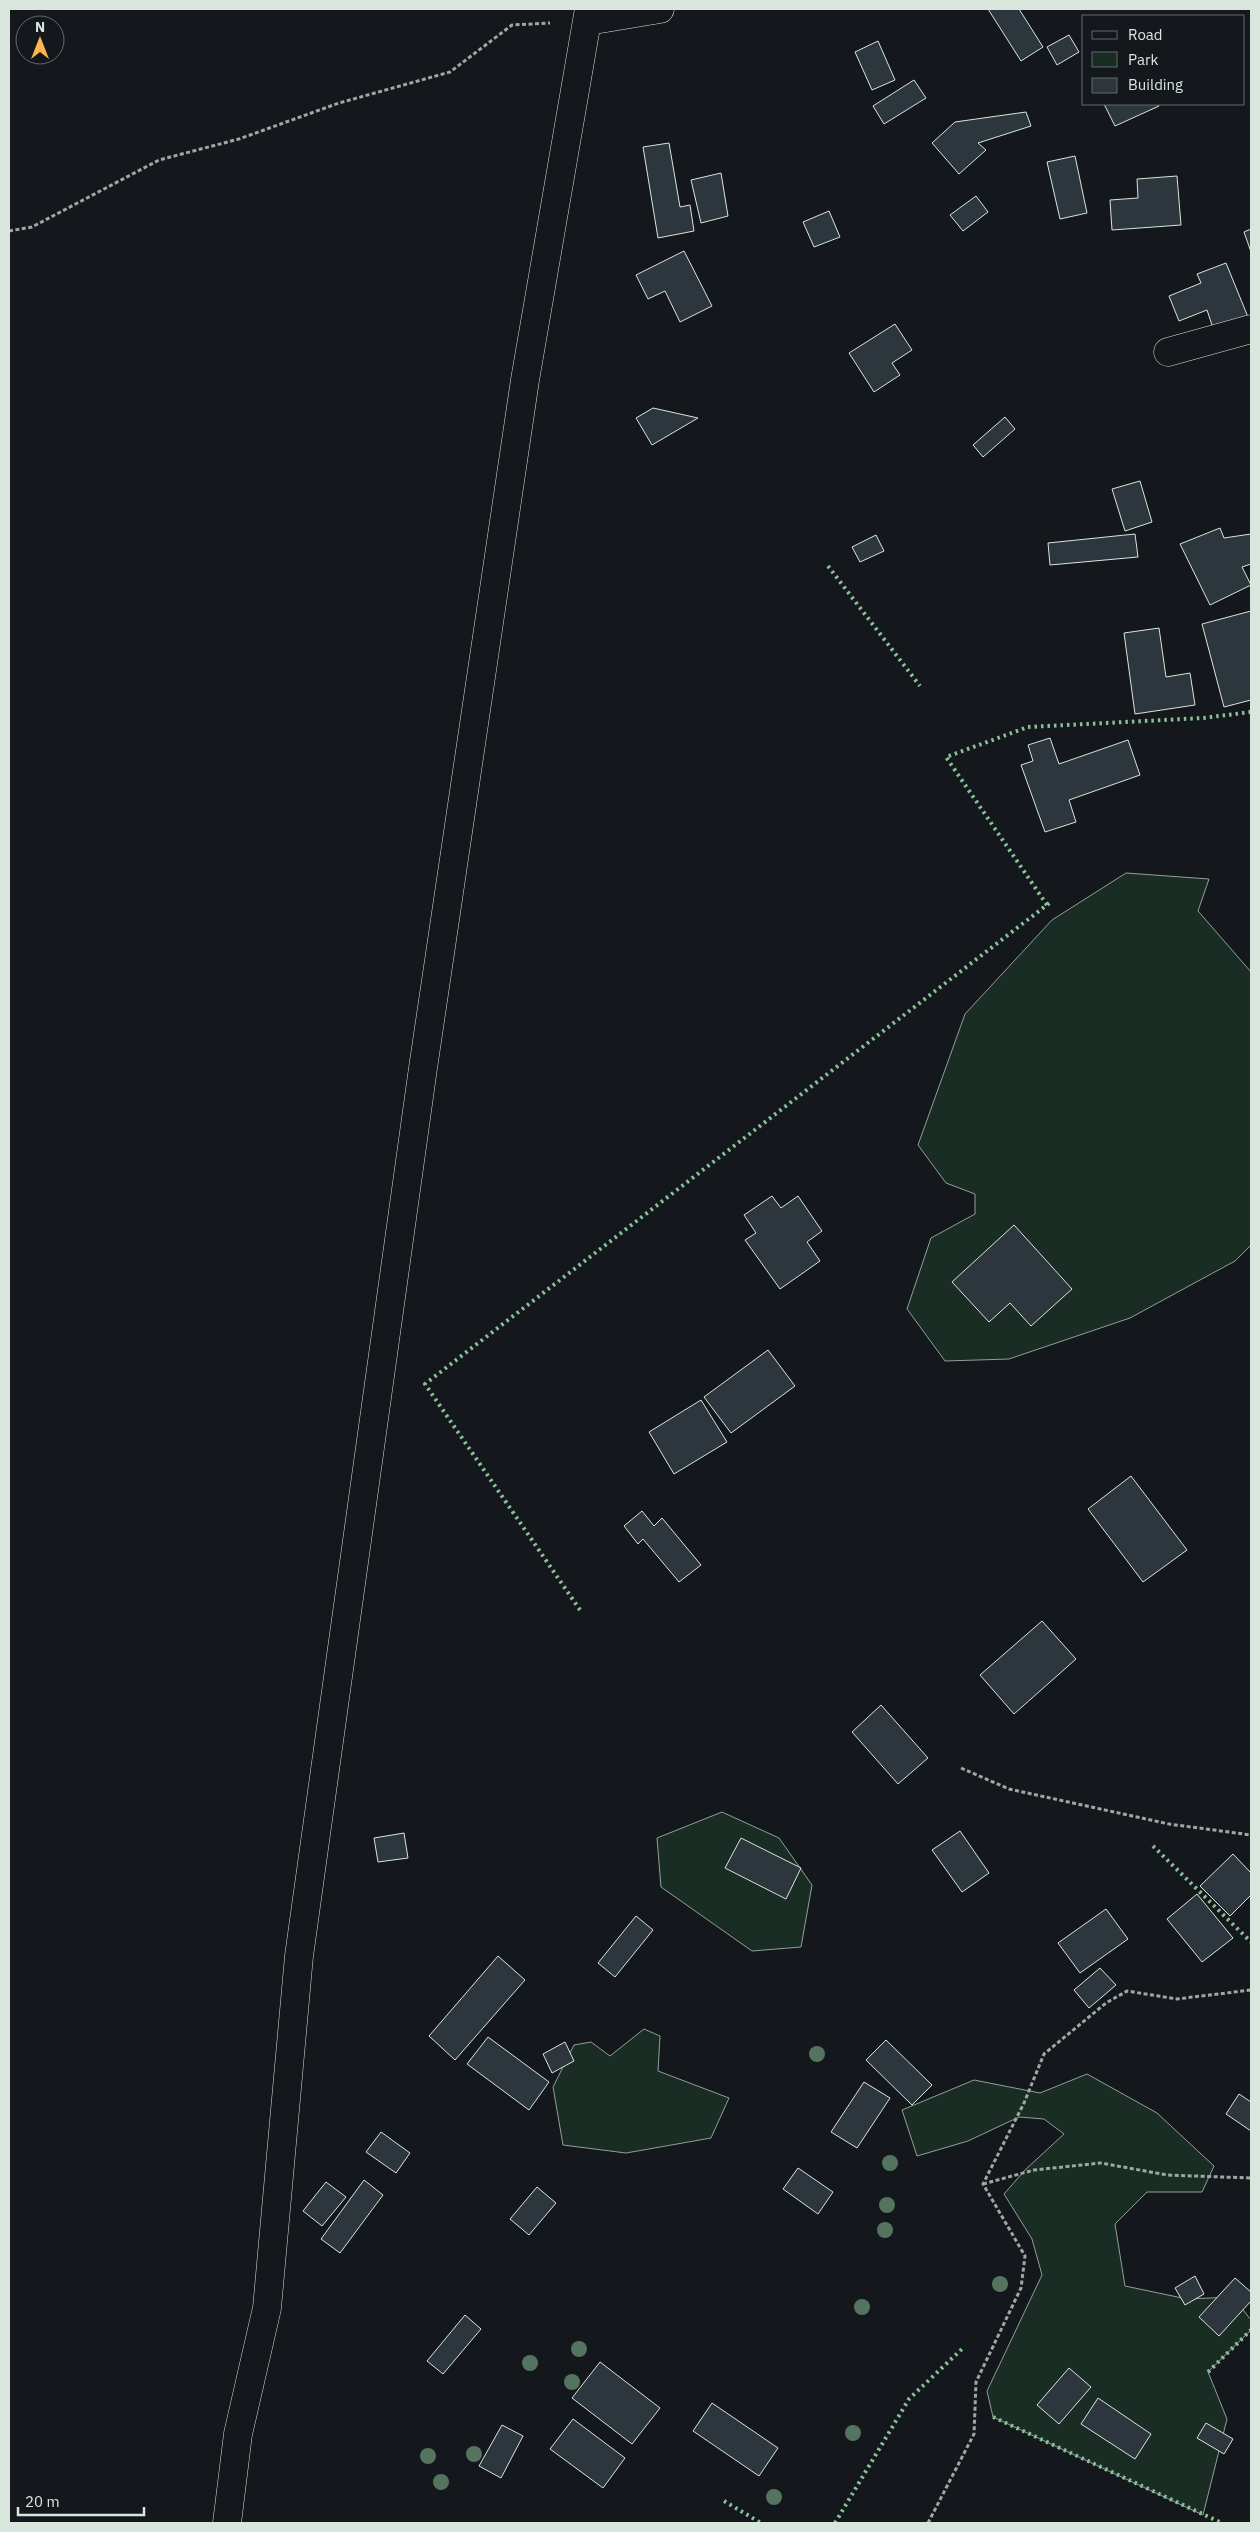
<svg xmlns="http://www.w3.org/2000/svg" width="1260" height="2532" font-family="'IBM Plex Sans',sans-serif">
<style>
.green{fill:#1a2d24;stroke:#939e99}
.building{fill:#2c363c;stroke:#d8e6dc}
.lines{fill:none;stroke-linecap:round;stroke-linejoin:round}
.minor-casing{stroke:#d8e6dc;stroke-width:29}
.path{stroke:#9da8a2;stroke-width:3;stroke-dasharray:4 2.5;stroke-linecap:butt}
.minor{stroke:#14181c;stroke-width:28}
.hedge{stroke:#8ac095;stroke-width:4;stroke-dasharray:2.5 4;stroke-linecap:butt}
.tree{fill:#55745f}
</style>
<rect width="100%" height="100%" fill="#14181c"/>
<g class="green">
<path d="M1126,873L1209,879L1198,911L1251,972V1245L1235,1261L1130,1318L1009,1359L945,1361L907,1309L931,1238L975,1214V1194L946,1183L918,1145L965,1014L1052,920Z"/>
<path d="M722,1812L779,1838L812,1885L801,1947L752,1951L661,1887L657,1838Z"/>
<path d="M644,2029L660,2036L658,2071L729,2098L711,2138L626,2153L563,2145L553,2087L574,2045L591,2042L610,2056Z"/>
<path d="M1087,2074L1157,2113L1214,2166L1202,2192H1147L1115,2224L1125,2286L1187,2299L1233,2297L1251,2320V2330L1208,2372L1227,2419L1203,2515L993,2417L987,2391L1042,2275L1032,2239L1004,2194L1025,2170L1064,2134L1044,2119L1019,2117L968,2141L917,2156L902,2110L974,2080L1040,2093Z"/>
</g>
<g class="building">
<path d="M988,9H1019L1043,47L1021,61Z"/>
<path d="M1069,35L1079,52L1057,65L1047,47Z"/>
<path d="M878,41L895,80L872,90L855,52Z"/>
<path d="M914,80L926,98L884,124L873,106Z"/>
<path d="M1104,104H1158L1159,106L1115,126Z"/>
<path d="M1026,112L1031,126L978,143L986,150L959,174L932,143L955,122Z"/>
<path d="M669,143L680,207L690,205L694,231L658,238L643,147Z"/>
<path d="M1075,156L1087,213L1060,219L1047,162Z"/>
<path d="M721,173L728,216L701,223L691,180Z"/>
<path d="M1177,176L1181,225L1112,230L1110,200L1138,198L1137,179Z"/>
<path d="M976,196L988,212L963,231L950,215Z"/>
<path d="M829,211L840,237L814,247L803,222Z"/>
<path d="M1251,229V252L1244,232Z"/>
<path d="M684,251L712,306L680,322L665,291L648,299L636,275Z"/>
<path d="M1226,263L1248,317L1214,331L1207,310L1179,321L1169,296L1201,283L1197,274Z"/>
<path d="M895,324L912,350L892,363L900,375L874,392L849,353Z"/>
<path d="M653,408L698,418L652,445L636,418Z"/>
<path d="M1005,417L1015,429L983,457L973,445Z"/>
<path d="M1140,481L1152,522L1125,531L1112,489Z"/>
<path d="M1220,528L1224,538L1251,534V564L1242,567L1251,585L1210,605L1180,544Z"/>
<path d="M1135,534L1138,557L1050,565L1048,543Z"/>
<path d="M876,535L884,551L860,562L852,547Z"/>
<path d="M1251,611V700L1224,707L1202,624Z"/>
<path d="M1159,628L1166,677L1190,673L1195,705L1135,714L1124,633Z"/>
<path d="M1050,738L1059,764L1128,740L1140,775L1069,800L1076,822L1045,832L1021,765L1033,761L1028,745Z"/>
<path d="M772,1196L781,1208L798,1196L822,1231L807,1242L820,1261L780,1289L745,1240L756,1233L744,1215Z"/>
<path d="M1014,1225L1072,1289L1031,1326L1010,1303L989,1322L952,1282Z"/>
<path d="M768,1350L795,1386L731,1433L704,1397Z"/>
<path d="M701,1400L727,1442L674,1474L649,1432Z"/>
<path d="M1131,1476L1187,1550L1143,1582L1088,1509Z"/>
<path d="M642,1511L654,1526L662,1518L701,1565L679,1582L643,1539L638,1544L624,1526Z"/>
<path d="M1042,1621L1076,1659L1014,1714L980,1675Z"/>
<path d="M881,1705L928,1758L898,1784L852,1732Z"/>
<path d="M960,1831L989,1873L962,1892L932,1850Z"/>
<path d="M404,1833L408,1858L378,1862L374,1838Z"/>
<path d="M741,1838L801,1868L786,1899L725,1868Z"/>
<path d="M1233,1854L1251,1873V1895L1230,1916L1200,1886Z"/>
<path d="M1197,1894L1233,1938L1202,1962L1167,1919Z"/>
<path d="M1106,1909L1128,1939L1080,1973L1058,1943Z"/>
<path d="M636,1916L653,1930L615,1977L598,1963Z"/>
<path d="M498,1956L525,1980L455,2060L429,2036Z"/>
<path d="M1100,1968L1116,1985L1089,2008L1074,1990Z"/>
<path d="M488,2037L549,2082L529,2110L467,2064Z"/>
<path d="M886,2040L932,2085L912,2105L866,2060Z"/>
<path d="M565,2042L574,2061L552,2073L543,2054Z"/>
<path d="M864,2082L890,2098L857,2148L831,2132Z"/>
<path d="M1239,2094L1251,2102V2131L1226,2114Z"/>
<path d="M381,2132L410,2153L396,2173L366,2152Z"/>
<path d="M798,2168L833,2192L818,2214L783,2189Z"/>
<path d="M364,2180L383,2195L340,2253L321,2239Z"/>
<path d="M326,2182L346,2197L322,2226L303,2211Z"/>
<path d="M537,2187L556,2203L529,2235L510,2219Z"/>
<path d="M1195,2276L1204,2294L1185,2305L1175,2288Z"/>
<path d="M1235,2278L1251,2292V2301L1219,2336L1199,2317Z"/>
<path d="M465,2315L481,2329L443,2374L427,2361Z"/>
<path d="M600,2362L660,2408L632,2444L572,2398Z"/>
<path d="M1069,2368L1091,2387L1059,2424L1037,2405Z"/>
<path d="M1098,2398L1151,2434L1135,2459L1081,2424Z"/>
<path d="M712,2403L778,2448L759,2476L693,2431Z"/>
<path d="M573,2419L625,2458L603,2488L550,2449Z"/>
<path d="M1206,2423L1233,2439L1224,2454L1197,2438Z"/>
<path d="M502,2425L523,2436L501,2478L479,2466Z"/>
</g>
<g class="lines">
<g class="minor-casing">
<g id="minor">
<path d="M588,21L660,9"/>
<path d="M1168,352L1251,329"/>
<path d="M227,2523L238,2434L267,2308L299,1956L423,1068L525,380L589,9"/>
</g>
</g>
<g class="path">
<path d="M9,231L32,227L159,160L239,139L339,103L450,72L512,25L550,23"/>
<path d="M961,1768L1009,1789L1169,1824L1251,1835"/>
<path d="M983,2184L1034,2170L1101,2163L1167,2175L1251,2178"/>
<path d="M928,2523L974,2434L976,2382L1021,2288L1025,2256L983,2184L1024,2103L1044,2054L1106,2003L1127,1991L1177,1999L1251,1990"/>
</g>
<use href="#minor" class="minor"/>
<g class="hedge">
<path d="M828,566L920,686"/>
<path d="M1047,905L946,757L1028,727L1203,718L1251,712"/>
<path d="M580,1610L425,1384L1052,901"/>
<path d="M1153,1846L1251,1942"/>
<path d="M1208,2372L1251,2330"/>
<path d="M993,2417L1222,2523"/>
<path d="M724,2501L761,2523"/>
<path d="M835,2523L909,2399L964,2347"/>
</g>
</g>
<g class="tree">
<circle cx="817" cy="2054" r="8"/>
<circle cx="890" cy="2163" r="8"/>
<circle cx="887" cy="2205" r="8"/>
<circle cx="885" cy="2230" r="8"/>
<circle cx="1000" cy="2284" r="8"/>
<circle cx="862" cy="2307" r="8"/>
<circle cx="579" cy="2349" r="8"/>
<circle cx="530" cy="2363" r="8"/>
<circle cx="572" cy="2382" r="8"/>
<circle cx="853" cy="2433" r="8"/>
<circle cx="474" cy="2454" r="8"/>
<circle cx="428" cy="2456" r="8"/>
<circle cx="441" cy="2482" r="8"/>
<circle cx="774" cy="2497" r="8"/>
</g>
<rect width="1260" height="2532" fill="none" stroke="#d8e6dc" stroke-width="20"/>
<rect x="1082" y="15" width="162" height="90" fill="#14181c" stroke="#626a69"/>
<rect x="1092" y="31" width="25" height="8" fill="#14181c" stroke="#626a69"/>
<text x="1128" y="40" font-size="15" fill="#d8e6dc">Road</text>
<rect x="1092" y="52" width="25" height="15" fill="#1a2d24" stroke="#626a69"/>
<text x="1128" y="65" font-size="15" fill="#d8e6dc">Park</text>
<rect x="1092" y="78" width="25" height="15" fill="#2c363c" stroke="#626a69"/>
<text x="1128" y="90" font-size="15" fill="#d8e6dc">Building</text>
<g transform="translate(40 40)"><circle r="24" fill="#14181c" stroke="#626a69"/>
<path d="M0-4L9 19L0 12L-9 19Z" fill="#ffb74d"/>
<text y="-8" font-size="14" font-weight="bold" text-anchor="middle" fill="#d8e6dc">N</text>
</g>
<path d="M18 2507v8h126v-8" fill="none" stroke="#d8e6dc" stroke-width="2.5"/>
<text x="25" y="2507" font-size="15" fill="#d8e6dc" stroke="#14181c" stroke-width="4" paint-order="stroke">20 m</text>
</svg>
